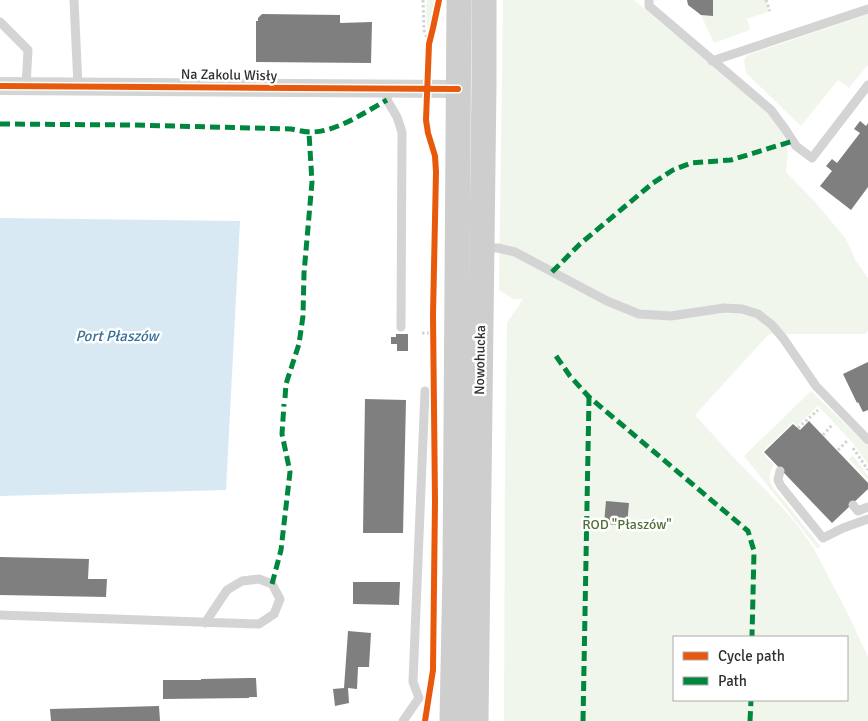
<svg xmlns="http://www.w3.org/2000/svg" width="868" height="721" font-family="Signika,sans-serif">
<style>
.green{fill:#f1f6ec;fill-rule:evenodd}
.water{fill:#d8e9f4}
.building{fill:#7f7f7f}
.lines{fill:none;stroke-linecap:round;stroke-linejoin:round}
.path{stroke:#d4d4d4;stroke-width:3;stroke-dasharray:2.5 2.5;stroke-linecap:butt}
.service{stroke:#d4d4d4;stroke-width:9}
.minor{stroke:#d4d4d4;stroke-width:18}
.secondary{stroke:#cecece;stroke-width:25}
.quiet{stroke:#00873e;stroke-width:5;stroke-dasharray:10 5;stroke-linecap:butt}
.cycleway-casing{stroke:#fff;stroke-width:9}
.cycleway{stroke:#e8590c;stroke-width:6}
.labels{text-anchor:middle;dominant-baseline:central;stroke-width:5;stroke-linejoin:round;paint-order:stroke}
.street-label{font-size:14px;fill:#303030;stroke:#fff}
.park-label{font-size:14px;fill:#52703a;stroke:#fff}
.water-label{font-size:15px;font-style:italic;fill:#377199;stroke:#fff}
</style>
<rect width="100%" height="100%" fill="#fff"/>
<g class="green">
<path d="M427,0H434L428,35L426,14Z"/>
<path d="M503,0H634L769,114L782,133L788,153L786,172L816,203L846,239L856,261L868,278V331L865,334H769L695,415C709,430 723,446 737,461C764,489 794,516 814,549L850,618L868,657V721H504L505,459L507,323L523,299H513L499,290ZM674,637H847V700H674Z"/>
<path d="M713,0H766L770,11L747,19L750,30L714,43L701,15L713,16Z"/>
<path d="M868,14V65L849,88L838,80L801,126L746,73L744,60L748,55Z"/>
<path d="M811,391L868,446V464L852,442L818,406L797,426L793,422L762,452L774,465C769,472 768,478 772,486L821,547L817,548L744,456Z"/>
<path d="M853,455L868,476V480L849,459Z"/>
</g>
<path class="water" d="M0,218L240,221L226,490L0,496Z"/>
<g class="building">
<path d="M687,0H713V16L701,15L688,5Z"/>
<path d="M262,14L340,15V23L372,22L371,63L256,62V21H258V18Z"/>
<path d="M860,121L866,126L868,123V187L851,210L820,186L832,171L826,166L832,159L837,163L860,133L854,129Z"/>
<path d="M396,334H408V351H397V344H391V337H396Z"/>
<path d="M868,362V410L863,412L858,402L857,403L843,374Z"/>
<path d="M365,399L406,400L403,533H363Z"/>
<path d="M809,421L868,483V489L832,523L764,452L793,424L800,430Z"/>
<path d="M606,501L629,503L627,526L604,524Z"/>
<path d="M0,557L89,559L88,579H107L106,597L0,595Z"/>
<path d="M353,582H400L399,605L353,604Z"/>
<path d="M348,631L371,633L369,667H358L357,689L348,688L349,703L335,706L333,689L344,688Z"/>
<path d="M248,678H256L257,697H249V698L163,699V680H201V679Z"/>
<path d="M159,706L160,721H51L50,709Z"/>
</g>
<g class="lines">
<g class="path">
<path d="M423,0L424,30L429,44"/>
<path d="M766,0L770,11"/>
<path d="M422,333H434"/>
<path d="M798,428L818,410"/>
<path d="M823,435L832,425"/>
<path d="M853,448L868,470"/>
<path d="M838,450L847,441"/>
</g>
<g class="service">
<path d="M74,0L78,86"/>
<path d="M649,0V6L771,110L785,129L796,146L812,158L868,85"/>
<path d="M0,22L28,50L26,86"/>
<path d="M712,61L868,9"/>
<path d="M388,89L387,100L397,117L402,132L401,327"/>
<path d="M484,248H498L515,252L607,301L639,314L671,316L724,308L742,309L758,314L772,325L783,338L816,386L868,440"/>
<path d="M780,471L778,480L781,486L823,538L843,528L868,519"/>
<path d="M853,505L858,511L868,507"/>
<path d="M0,615L259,624L274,614L280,599L272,584L259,579L242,581L227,590L205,623"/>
<path d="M403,721L419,698L413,682L425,391"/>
</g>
<path class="minor" d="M0,86L458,89"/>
<g class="secondary">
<path d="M452,721L455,570L459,0"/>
<path d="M476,721L484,84V0"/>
</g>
<g class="quiet">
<path d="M0,124L133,125L291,129C297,130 304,132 311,132C337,132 365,112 387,100"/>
<path d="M552,272L580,244L653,183L673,170L691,163L731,160L793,141"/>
<path d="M556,356L570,376L589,397L748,531L754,551L752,637"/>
<path d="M285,398L286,384L299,344L303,316L304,273L312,182L309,133"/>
<path d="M272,584L281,550L290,472L282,434L284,404"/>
<path d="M583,721L589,397"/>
<path d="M750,721L751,700"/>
</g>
<g class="cycleway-casing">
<g id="cycleway">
<path d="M0,86L458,89"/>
<path d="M425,721L433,670L435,501L433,315L436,172L435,156L428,133L426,120L429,44L433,28L439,0"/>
</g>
</g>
<use href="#cycleway" class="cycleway"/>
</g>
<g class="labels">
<g class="street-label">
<text transform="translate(229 75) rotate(1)">Na Zakolu Wisły</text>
<text transform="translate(480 360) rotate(-89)">Nowohucka</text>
</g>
<g class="park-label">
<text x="627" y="524">ROD "Płaszów"</text>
</g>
<g class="water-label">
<text x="117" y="336">Port Płaszów</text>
</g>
</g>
<rect x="673" y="636" width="175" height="65" fill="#ffffff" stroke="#acacac"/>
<rect x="683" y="652" width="25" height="8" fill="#e8590c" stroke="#acacac"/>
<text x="718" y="661" font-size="15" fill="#303030">Cycle path</text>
<rect x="683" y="677" width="25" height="8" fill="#00873e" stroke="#acacac"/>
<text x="718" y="686" font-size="15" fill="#303030">Path</text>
</svg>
